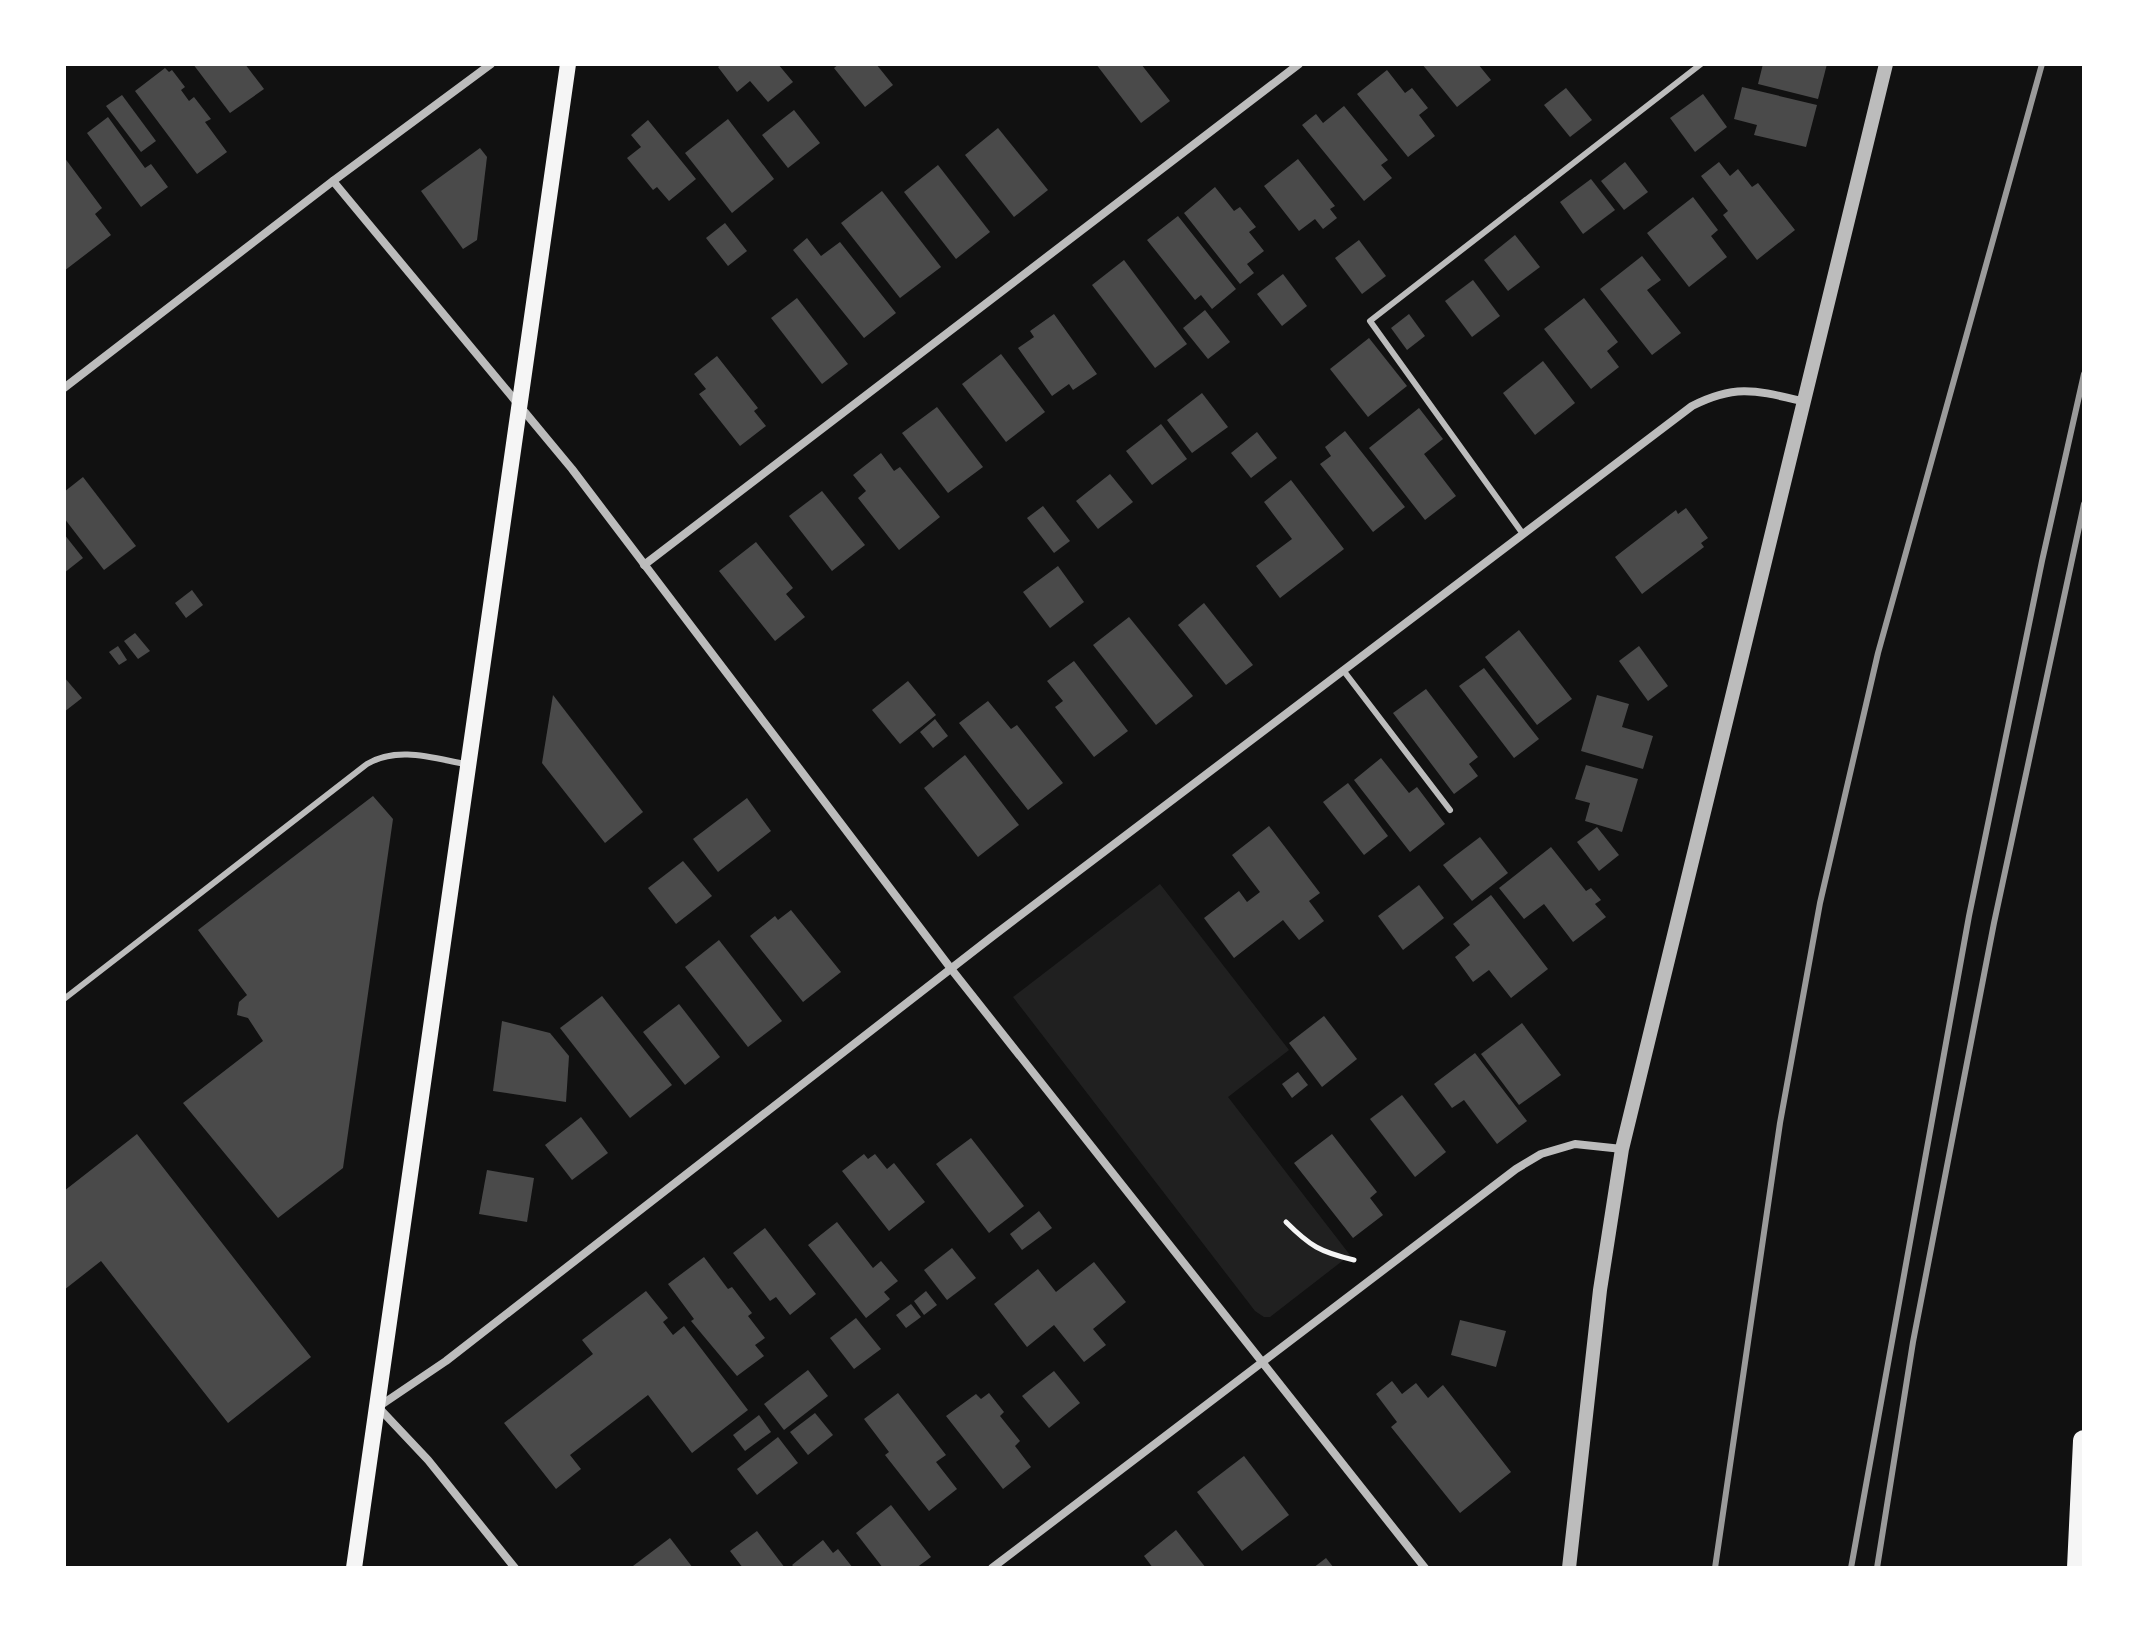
<svg xmlns="http://www.w3.org/2000/svg" width="2148" height="1632" font-family="'Public Sans',sans-serif">
<style>
.green{fill:#202020}
.building{fill:#4a4a4a}
.lines{fill:none;stroke-linecap:round;stroke-linejoin:round}
.path{stroke:#f5f5f5;stroke-width:5}
.service{stroke:#bcbcbc;stroke-width:6}
.minor{stroke:#bcbcbc;stroke-width:8}
.tertiary{stroke:#bcbcbc;stroke-width:14}
.secondary{stroke:#f5f5f5;stroke-width:16}
.trunk{stroke:#f5f5f5;stroke-width:22}
.rail{stroke:#9a9a9a;stroke-width:6}
</style>
<rect width="100%" height="100%" fill="#111"/>
<path class="green" d="M1160,884L1289,1050L1228,1097L1350,1255L1270,1317H1264L1255,1311L1013,997Z"/>
<g class="building">
<path d="M193,64H245L264,89L230,113Z"/>
<path d="M722,64H778L793,82L768,102L750,81L737,92L718,67Z"/>
<path d="M839,64H876L893,85L865,107L834,68Z"/>
<path d="M1096,64H1141L1170,101L1141,123Z"/>
<path d="M1422,64H1478L1491,80L1457,107Z"/>
<path d="M1763,64H1827L1818,99L1758,84Z"/>
<path d="M165,68L169,72L172,70L185,87L181,90L189,101L194,97L211,119L205,122L227,152L197,174L135,91Z"/>
<path d="M1387,70L1405,93L1412,88L1428,108L1419,115L1435,136L1408,157L1357,94Z"/>
<path d="M1742,87L1817,105L1806,147L1754,135L1757,125L1734,119Z"/>
<path d="M1566,88L1592,120L1570,137L1544,105Z"/>
<path d="M1703,94L1727,127L1695,152L1670,118Z"/>
<path d="M122,95L156,141L141,152L106,106Z"/>
<path d="M1344,106L1388,160L1381,165L1392,178L1364,201L1302,125L1316,114L1323,123Z"/>
<path d="M794,110L820,143L788,168L762,135Z"/>
<path d="M108,117L145,168L151,164L168,187L141,207L87,133Z"/>
<path d="M728,119L774,179L732,213L685,153Z"/>
<path d="M648,120L696,179L669,201L657,187L653,190L627,158L641,147L631,135Z"/>
<path d="M998,128L1048,190L1014,217L965,155Z"/>
<path d="M480,148L487,157L477,240L463,249L421,191Z"/>
<path d="M64,157L102,208L95,214L111,235L64,271Z"/>
<path d="M1298,159L1335,206L1330,209L1337,218L1323,229L1315,219L1299,231L1264,186Z"/>
<path d="M1625,162L1648,192L1624,210L1601,181Z"/>
<path d="M1719,162L1730,176L1738,169L1752,187L1758,183L1795,230L1757,260L1723,215L1728,211L1701,176Z"/>
<path d="M938,165L990,232L956,259L904,192Z"/>
<path d="M1591,179L1615,210L1583,234L1560,202Z"/>
<path d="M1215,187L1234,211L1240,207L1256,227L1249,232L1264,251L1247,264L1254,273L1240,284L1184,213Z"/>
<path d="M882,191L941,267L900,298L841,223Z"/>
<path d="M1693,197L1718,230L1711,236L1727,257L1689,287L1647,233Z"/>
<path d="M1178,216L1236,289L1212,309L1201,295L1195,300L1147,240Z"/>
<path d="M725,223L747,251L728,266L706,238Z"/>
<path d="M1515,235L1540,267L1508,291L1484,260Z"/>
<path d="M807,238L821,256L840,242L896,313L864,338L793,250Z"/>
<path d="M1359,240L1386,276L1362,294L1335,258Z"/>
<path d="M1642,256L1661,280L1647,290L1681,333L1652,355L1600,289Z"/>
<path d="M1124,260L1187,344L1155,368L1092,285Z"/>
<path d="M1283,274L1307,306L1282,326L1257,294Z"/>
<path d="M1473,280L1500,316L1472,337L1445,301Z"/>
<path d="M797,298L848,364L822,384L771,318Z"/>
<path d="M1584,298L1618,342L1607,351L1619,367L1591,389L1544,329Z"/>
<path d="M1205,310L1230,342L1208,359L1183,328Z"/>
<path d="M1054,314L1097,374L1073,390L1069,384L1052,396L1018,348L1034,337L1030,331Z"/>
<path d="M1409,314L1425,336L1407,350L1391,328Z"/>
<path d="M1369,338L1407,386L1368,417L1330,369Z"/>
<path d="M1001,354L1045,412L1006,442L962,384Z"/>
<path d="M717,356L758,408L754,411L766,426L740,446L699,394L706,389L694,374Z"/>
<path d="M1543,361L1575,403L1535,435L1503,393Z"/>
<path d="M1202,393L1228,427L1192,453L1167,420Z"/>
<path d="M937,407L983,467L948,493L902,433Z"/>
<path d="M1419,408L1443,439L1424,454L1456,496L1425,520L1369,448Z"/>
<path d="M1161,424L1187,459L1152,485L1126,451Z"/>
<path d="M1345,431L1405,507L1373,532L1320,464L1331,456L1325,447Z"/>
<path d="M1257,432L1277,458L1251,478L1231,453Z"/>
<path d="M881,453L894,471L900,467L940,517L899,550L858,498L866,491L853,475Z"/>
<path d="M1110,474L1133,502L1098,529L1076,501Z"/>
<path d="M83,477L136,546L104,570L64,518V492Z"/>
<path d="M1291,480L1344,549L1280,598L1256,566L1292,539L1264,502Z"/>
<path d="M822,491L865,545L832,571L789,516Z"/>
<path d="M1043,506L1070,541L1054,553L1027,518Z"/>
<path d="M1686,508L1708,538L1701,543L1704,547L1642,594L1615,557L1676,510L1678,514Z"/>
<path d="M64,534L83,558L64,573Z"/>
<path d="M756,542L793,588L786,594L805,617L775,641L719,571Z"/>
<path d="M1058,566L1084,602L1050,628L1023,592Z"/>
<path d="M192,590L203,605L186,618L175,603Z"/>
<path d="M1204,603L1253,665L1226,685L1178,625Z"/>
<path d="M1129,617L1193,696L1156,725L1093,645Z"/>
<path d="M1519,630L1572,699L1537,725L1485,657Z"/>
<path d="M135,633L150,651L138,659L124,641Z"/>
<path d="M118,646L127,660L119,665L109,652Z"/>
<path d="M1639,646L1668,686L1648,701L1619,661Z"/>
<path d="M1074,661L1128,731L1094,757L1055,707L1063,701L1047,681Z"/>
<path d="M1484,668L1539,739L1514,758L1459,686Z"/>
<path d="M64,677L82,698L64,712Z"/>
<path d="M908,681L936,715L900,744L872,710Z"/>
<path d="M1426,689L1478,757L1469,764L1478,776L1454,794L1393,713Z"/>
<path d="M553,695L643,812L605,843L542,763Z"/>
<path d="M1597,695L1629,704L1622,727L1653,736L1643,769L1581,751Z"/>
<path d="M988,701L1011,729L1017,725L1063,783L1028,810L959,723Z"/>
<path d="M935,719L948,736L933,748L920,732Z"/>
<path d="M965,755L1019,825L978,857L924,788Z"/>
<path d="M1381,758L1409,793L1417,787L1445,824L1410,852L1354,780Z"/>
<path d="M1586,765L1638,779L1622,832L1585,821L1590,803L1575,799Z"/>
<path d="M1348,783L1388,836L1364,855L1323,802Z"/>
<path d="M373,796L393,819L343,1168L278,1218L183,1103L263,1041L248,1018L237,1015L239,1002L247,995L198,930Z"/>
<path d="M747,798L771,831L718,872L693,839Z"/>
<path d="M1269,826L1320,893L1309,901L1324,921L1299,940L1283,920L1234,958L1204,918L1239,891L1247,902L1260,892L1232,855Z"/>
<path d="M1597,827L1619,855L1599,871L1577,842Z"/>
<path d="M1480,837L1508,873L1472,901L1443,865Z"/>
<path d="M1551,847L1586,891L1591,888L1601,900L1595,904L1606,917L1573,942L1544,904L1524,919L1499,888Z"/>
<path d="M683,861L712,896L676,924L648,888Z"/>
<path d="M1419,885L1444,918L1403,950L1378,916Z"/>
<path d="M1491,895L1548,969L1511,998L1489,970L1473,982L1455,957L1470,945L1453,924Z"/>
<path d="M791,910L841,972L803,1002L750,936L775,916L778,920Z"/>
<path d="M719,940L782,1021L748,1047L685,967Z"/>
<path d="M602,996L672,1085L630,1118L560,1028Z"/>
<path d="M679,1004L720,1057L685,1085L643,1032Z"/>
<path d="M1324,1016L1357,1059L1322,1087L1289,1043Z"/>
<path d="M502,1021L550,1033L569,1056L566,1102L493,1091Z"/>
<path d="M1522,1023L1561,1075L1519,1105L1481,1054Z"/>
<path d="M1475,1053L1527,1121L1497,1144L1464,1100L1452,1108L1434,1084Z"/>
<path d="M1298,1072L1308,1085L1292,1098L1282,1084Z"/>
<path d="M1402,1095L1446,1152L1415,1177L1370,1119Z"/>
<path d="M581,1117L608,1153L572,1180L545,1145Z"/>
<path d="M137,1134L311,1357L228,1423L101,1261L64,1290V1191Z"/>
<path d="M1332,1134L1377,1192L1370,1198L1383,1215L1353,1238L1294,1163Z"/>
<path d="M971,1138L1024,1206L989,1233L936,1164Z"/>
<path d="M864,1154L868,1159L875,1154L887,1169L894,1163L925,1202L889,1231L842,1171Z"/>
<path d="M487,1170L534,1178L527,1222L479,1214Z"/>
<path d="M1039,1211L1052,1228L1022,1250L1010,1234Z"/>
<path d="M837,1222L873,1268L881,1261L898,1281L884,1292L890,1299L866,1318L808,1245Z"/>
<path d="M765,1228L816,1294L790,1315L776,1297L770,1301L733,1253Z"/>
<path d="M952,1248L976,1278L947,1300L924,1270Z"/>
<path d="M704,1257L728,1289L732,1287L752,1313L748,1316L765,1338L755,1345L764,1356L737,1376L691,1321L694,1319L668,1284Z"/>
<path d="M1094,1262L1126,1302L1093,1329L1106,1345L1084,1362L1054,1325L1027,1347L994,1304L1038,1269L1056,1292Z"/>
<path d="M646,1291L668,1318L663,1322L673,1335L684,1326L748,1410L692,1453L648,1395L570,1455L581,1469L556,1489L504,1423L593,1354L582,1340Z"/>
<path d="M926,1291L937,1305L924,1315L914,1301Z"/>
<path d="M911,1304L921,1317L906,1328L896,1315Z"/>
<path d="M856,1318L881,1349L854,1369L830,1338Z"/>
<path d="M1460,1320L1506,1331L1496,1367L1451,1355Z"/>
<path d="M808,1370L828,1396L784,1430L764,1404Z"/>
<path d="M1054,1371L1080,1403L1049,1428L1022,1396Z"/>
<path d="M1392,1381L1402,1394L1416,1383L1428,1398L1443,1385L1511,1472L1460,1513L1391,1427L1397,1422L1376,1394Z"/>
<path d="M898,1393L946,1455L936,1462L957,1489L929,1511L885,1455L889,1452L864,1419Z"/>
<path d="M989,1393L1004,1412L1000,1416L1020,1441L1015,1446L1031,1467L1003,1489L946,1416L976,1394L981,1399Z"/>
<path d="M815,1413L833,1435L808,1455L790,1432Z"/>
<path d="M759,1415L771,1432L745,1451L733,1435Z"/>
<path d="M778,1437L798,1463L757,1495L737,1469Z"/>
<path d="M1244,1456L1289,1515L1242,1551L1197,1492Z"/>
<path d="M891,1505L931,1557L916,1568H883L856,1533Z"/>
<path d="M1176,1530L1206,1568H1153L1144,1556Z"/>
<path d="M757,1531L785,1568H743L730,1551Z"/>
<path d="M670,1538L693,1568H634L633,1566Z"/>
<path d="M823,1540L833,1553L838,1549L853,1568H795L792,1565Z"/>
<path d="M1326,1558L1334,1568H1313Z"/>
</g>
<g class="lines">
<path class="path" d="M1286,1222C1310,1246 1320,1252 1354,1260"/>
<g class="service">
<path d="M1523,534L1370,321L1701,64"/>
<path d="M1343,670L1450,810"/>
<path d="M64,999L367,764C397,746 433,758 465,764"/>
</g>
<g class="minor">
<path d="M333,181L572,469L952,970L1425,1568"/>
<path d="M64,388L333,181L491,64"/>
<path d="M644,565L1299,64"/>
<path d="M515,1568L428,1460L378,1407L446,1361L993,936L1692,406C1737,383 1758,391 1806,402"/>
<path d="M992,1568L1516,1169L1541,1154L1575,1144L1622,1149"/>
</g>
<path class="tertiary" d="M1569,1568L1600,1290L1622,1149L1886,64"/>
<path class="secondary" d="M354,1568L568,64"/>
<path class="trunk" d="M2078,1568L2084,1441"/>
<g class="rail">
<path d="M1715,1568L1780,1123L1820,903L1878,653L2042,64"/>
<path d="M1851,1568L1969,916L2042,561L2084,374"/>
<path d="M1877,1568L1913,1342L1994,923L2084,504"/>
</g>
</g>
<rect width="2148" height="1632" fill="none" stroke="#ffffff" stroke-width="132"/>
</svg>
